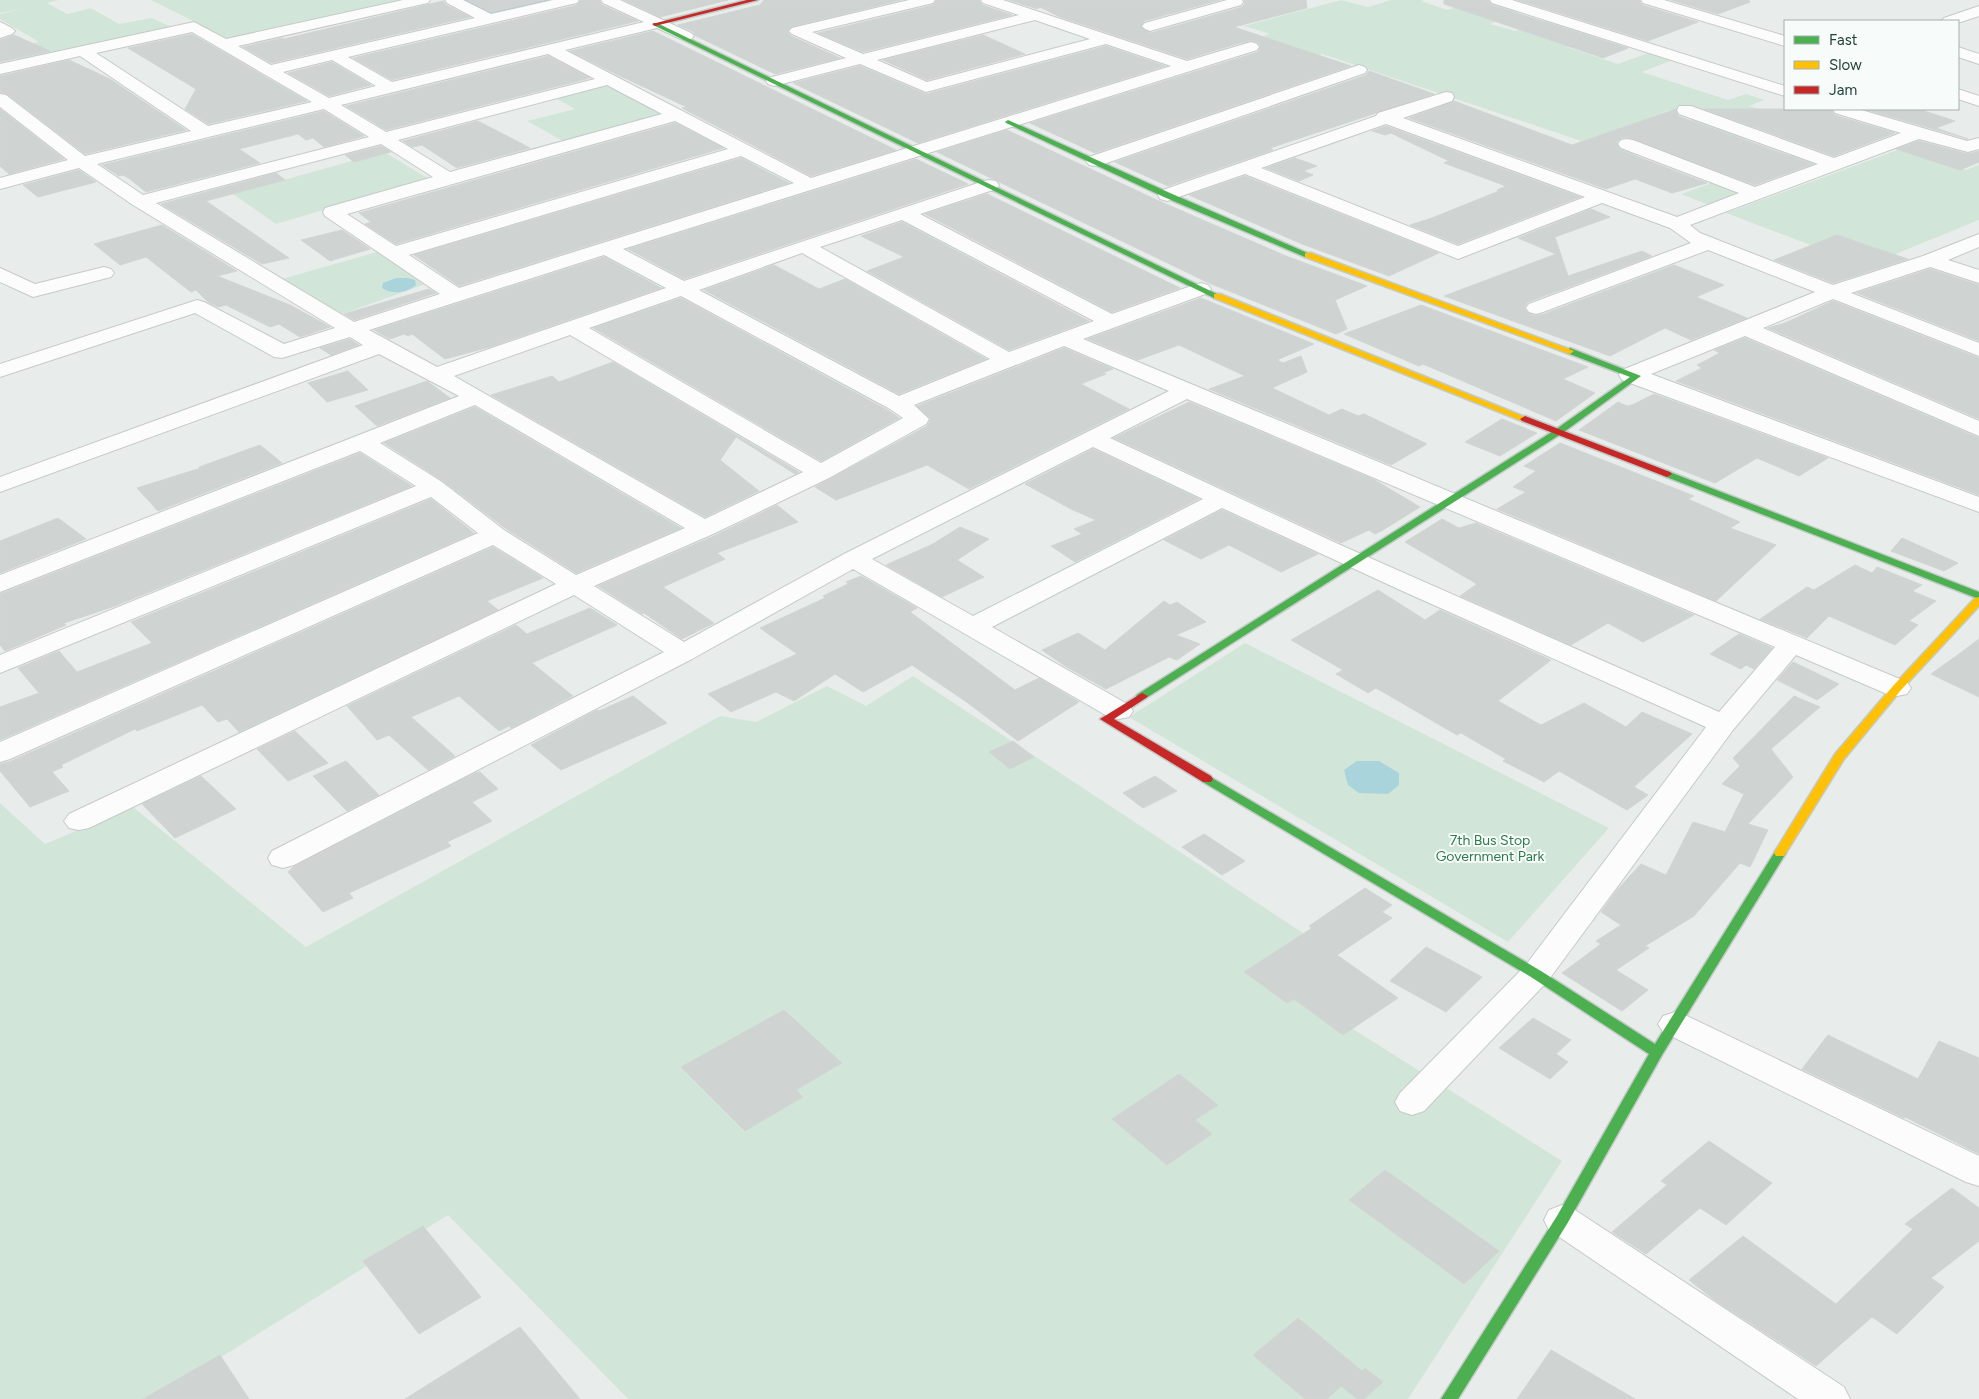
<svg xmlns="http://www.w3.org/2000/svg" width="1979" height="1399" font-family="Figtree,sans-serif">
<style>
.green{fill:#d1e6d8}
.water{fill:#a9d4db}
.lines{fill:none;stroke-linecap:round;stroke-linejoin:round}
.canal{fill:#a9d4db;fill-rule:evenodd}
.building{fill:#cfd4d2;stroke:#d1d6d4}
.street-casing{stroke:#c5cac8;stroke-width:2}
.fast-casing{stroke:#c3cbc8;stroke-width:3}
.slow-casing{stroke:#c3cbc8;stroke-width:3}
.jam-casing{stroke:#c3cbc8;stroke-width:3}
.street{fill:#fcfcfc;fill-rule:evenodd}
.fast{fill:#4caf50;fill-rule:evenodd}
.slow{fill:#ffc107;fill-rule:evenodd}
.jam{fill:#c62828;fill-rule:evenodd}
.labels{text-anchor:middle;dominant-baseline:central;stroke-width:4;stroke-linejoin:round;paint-order:stroke}
.park-label{font-size:14px;fill:#2d7a4b;stroke:#f7fbf9}
</style>
<rect width="100%" height="100%" fill="#e8edeb"/>
<g class="green">
<path d="M0,0H59L47,3L67,14L91,8L119,24L152,18L176,29L23,62L6,51L39,42L0,19V14L23,8L0,13Z"/>
<path d="M151,0H400L227,38Z"/>
<path d="M1341,0L1368,7L1391,0H1424L1421,1L1447,10L1484,0L1522,12L1490,24L1515,31L1549,20L1600,36L1567,47L1618,64L1651,52L1675,59L1642,72L1728,100L1746,94L1764,100L1749,106L1780,116L1751,128L1839,159L1793,176L1763,165L1794,153L1750,137L1734,142L1664,130L1695,119L1670,110L1609,133L1677,159L1708,148L1760,166L1727,178L1756,190L1711,206L1681,194L1714,182L1639,153L1605,165L1590,144L1322,54L1297,63L1241,43L1270,34L1244,26Z"/>
<path d="M606,82L667,114L563,141L527,121L575,109L552,96Z"/>
<path d="M1903,148L1966,170L1979,165V220L1866,266L1726,213Z"/>
<path d="M384,152L429,179L276,224L233,194Z"/>
<path d="M384,250L431,282L337,316L275,281Z"/>
<path d="M1245,643L1609,828L1508,942L1129,717Z"/>
<path d="M913,676L1306,935L1263,972L1562,1161L1408,1399H628L448,1215L154,1399H0V803L45,844L133,807L306,947L720,716L756,722L827,686L866,706Z"/>
</g>
<g class="water">
<path d="M396,278H407L415,280L416,285C407,293 392,295 382,288L383,283Z"/>
<path d="M1357,761H1379L1399,773V785L1388,794L1359,793L1348,785L1344,770Z"/>
</g>
<g class="lines">
<path class="canal" d="M463,0H484L500,8L538,0H569L567,4L498,19L465,4Z"/>
</g>
<g class="building">
<path d="M467,0H544L491,12Z"/>
<path d="M581,0H599L602,5L638,21L392,80L353,58L577,5Z"/>
<path d="M624,0H728L660,17Z"/>
<path d="M764,0H901L791,27L787,31L791,36L840,58L775,74L696,36L692,31L678,25L760,5Z"/>
<path d="M937,0H979L982,5L1012,15L863,52L818,33L933,5Z"/>
<path d="M1009,0H1220L1144,21L1141,27L1151,33L1242,7L1245,3L1244,0H1306L1307,8L1234,27L1351,66L1095,153L1030,123L1258,52L1261,46L1258,42L1250,40L1187,59L1060,17L1040,7L1037,9Z"/>
<path d="M1444,0H1488L1491,5L1628,48L1603,58L1444,4Z"/>
<path d="M1518,0H1639L1642,5L1698,22L1648,41Z"/>
<path d="M1671,0H1749L1750,2L1718,14Z"/>
<path d="M443,1L446,5L470,17L271,63L243,47L282,38L284,39Z"/>
<path d="M653,31L896,150L811,176L682,108L687,107L620,76L570,51Z"/>
<path d="M192,34L307,101L208,124L185,109L196,89L128,48Z"/>
<path d="M14,35L50,51L0,62V40Z"/>
<path d="M983,35L1025,54L927,80L883,60Z"/>
<path d="M1106,46L1165,66L918,143L793,83L860,66L926,94Z"/>
<path d="M548,56L590,78L386,130L346,106Z"/>
<path d="M69,60L110,79L186,130L85,154L7,94L0,92V76Z"/>
<path d="M332,62L371,85L329,96L288,73Z"/>
<path d="M1369,71L1434,94L1270,148L1273,150L1168,186L1115,162L1366,75Z"/>
<path d="M1454,101L1572,145L1676,109L1678,116L1812,164L1755,185L1627,137L1621,138L1616,143L1620,150L1707,183L1672,193L1635,179L1606,189L1409,118Z"/>
<path d="M0,109L64,159L9,174L0,166Z"/>
<path d="M1704,109H1831L1834,115L1895,133L1834,156Z"/>
<path d="M1864,109H1918L1955,121L1936,128L1968,139Z"/>
<path d="M324,111L364,136L324,147L313,138L306,140L298,134L239,149L260,163L146,192L130,179L123,175L119,176L102,165Z"/>
<path d="M478,121L530,148L457,168L422,145L412,147L403,141Z"/>
<path d="M675,123L723,148L396,244L365,224L371,222L359,213Z"/>
<path d="M1386,126L1580,197L1458,244L1410,225L1432,218L1499,191L1497,190L1506,186L1444,163L1449,161L1391,133L1385,135L1372,131Z"/>
<path d="M1007,130L1159,201L1286,256L1367,286L1335,300L1347,329L1336,334L1209,283L937,152Z"/>
<path d="M1919,141L1968,154L1979,151V162L1960,170L1896,149Z"/>
<path d="M381,146L391,152L354,162L345,155Z"/>
<path d="M741,158L789,183L459,286L414,255Z"/>
<path d="M1295,158L1317,166L1303,171L1313,175L1299,181L1266,168Z"/>
<path d="M916,159L968,184L684,279L628,249Z"/>
<path d="M79,170L96,182L38,197L23,185Z"/>
<path d="M276,173L285,180L206,201L289,258L262,264L161,204Z"/>
<path d="M1245,176L1439,253L1389,276L1302,244L1189,195Z"/>
<path d="M987,194L1180,288L1112,312L925,214Z"/>
<path d="M1591,209L1610,217L1555,237L1568,276L1642,251L1652,256L1528,302L1524,308L1528,313L1535,316L1544,314L1674,265L1724,285L1696,297L1747,318L1691,340L1665,328L1610,356L1444,296L1556,254L1518,238Z"/>
<path d="M902,222L1089,321L1009,350L867,271L904,257L861,236Z"/>
<path d="M162,225L237,271L217,276L290,305L330,327L300,337L279,324L270,327L226,305L218,307L208,302L196,290L191,292L146,257L120,265L94,244Z"/>
<path d="M342,230L370,249L330,261L301,240Z"/>
<path d="M1837,235L1908,259L1833,283L1774,260Z"/>
<path d="M604,257L661,288L493,346L445,359L412,334L408,336L404,334L390,339L374,330Z"/>
<path d="M774,265L819,289L845,279L986,359L899,394L704,290Z"/>
<path d="M1930,269L1979,285V341L1857,293Z"/>
<path d="M429,289L436,293L354,320L344,314Z"/>
<path d="M681,298L889,411L899,418L821,461L593,328Z"/>
<path d="M1201,298L1314,344L1277,360L1283,363L1301,356L1307,372L1272,388L1329,415L1342,409L1358,416L1364,414L1427,444L1391,465L1209,389L1245,376L1179,345L1138,360L1088,339Z"/>
<path d="M1833,301L1979,358V419L1768,328L1785,323Z"/>
<path d="M1421,305L1588,367L1563,379L1595,393L1556,421L1423,364L1419,366L1344,334Z"/>
<path d="M1745,338L1979,438V495L1676,381L1702,368L1697,365L1720,353L1714,350Z"/>
<path d="M350,339L359,345L331,355L320,348Z"/>
<path d="M1064,348L1113,369L1102,373L1106,374L1081,384L1129,409L969,489L927,465L836,500L815,487L927,426L931,419L917,406Z"/>
<path d="M613,362L799,472L795,474L736,437L720,460L759,491L705,517L491,395L552,376L559,382Z"/>
<path d="M348,371L368,390L327,402L308,383Z"/>
<path d="M427,381L450,398L377,426L355,406Z"/>
<path d="M1654,394L1828,458L1799,476L1757,458L1715,483L1579,430L1618,402L1627,406L1632,405Z"/>
<path d="M1189,402L1373,479L1420,507L1383,530L1375,534L1369,530L1341,543L1114,438Z"/>
<path d="M475,407L681,528L576,573L505,528L443,481L384,443Z"/>
<path d="M1502,419L1537,433L1500,456L1465,442Z"/>
<path d="M1560,443L1694,496L1688,499L1740,522L1730,528L1776,545L1716,601L1497,509L1526,492L1513,487L1536,471L1524,466Z"/>
<path d="M260,445L282,463L158,511L137,488L201,468L199,467Z"/>
<path d="M1093,449L1199,499L1075,562L1051,546L1082,534L1074,529L1096,520L1071,509L1025,484Z"/>
<path d="M360,453L412,486L115,606L64,623L66,625L5,651L0,645V594Z"/>
<path d="M431,499L474,533L0,740V707L39,693L18,668L59,651L77,672L152,643L131,622Z"/>
<path d="M777,505L798,522L717,553L725,559L663,587L714,623L682,639L644,613L642,614L598,586L714,536Z"/>
<path d="M1222,510L1318,554L1281,572L1229,545L1201,559L1164,540Z"/>
<path d="M58,518L86,539L0,573V541Z"/>
<path d="M1442,519L1459,528L1476,523L1694,615L1643,642L1608,623L1571,645L1460,596L1477,584L1405,542Z"/>
<path d="M960,527L989,539L957,560L984,577L942,597L886,565L933,544Z"/>
<path d="M1902,538L1958,563L1944,571L1891,551Z"/>
<path d="M493,547L543,578L487,601L498,610L239,732L227,719L218,722L202,705L137,731L135,729L61,765L63,767L52,772L69,791L30,807L0,771V764L11,761Z"/>
<path d="M1855,565L1872,573L1877,567L1922,585L1912,591L1936,601L1909,621L1918,625L1895,645L1829,616L1807,638L1760,619L1807,587L1814,590Z"/>
<path d="M861,576L917,608L910,612L1015,690L1039,678L1079,702L1018,741L968,703L912,665L863,692L835,674L794,701L776,692L731,712L708,694L797,654L760,628L825,598L823,596L848,584L846,582Z"/>
<path d="M1378,590L1425,620L1440,610L1551,660L1498,701L1541,725L1584,703L1626,727L1642,712L1692,734L1634,787L1648,795L1627,810L1559,771L1544,782L1503,761L1506,759L1461,733L1457,735L1376,688L1368,693L1336,674L1343,670L1291,640Z"/>
<path d="M1164,601L1170,605L1177,602L1206,622L1176,635L1200,644L1177,660L1169,657L1106,689L1065,666L1042,650L1078,633L1105,650Z"/>
<path d="M590,608L617,625L532,663L573,696L511,728L509,726L499,731L459,696L411,717L455,756L428,770L389,735L377,740L347,706L516,625L527,634Z"/>
<path d="M1739,634L1772,648L1754,669L1746,665L1741,669L1710,654Z"/>
<path d="M1979,639V697L1931,674L1959,654Z"/>
<path d="M1793,662L1839,684L1817,700L1777,680Z"/>
<path d="M633,696L667,723L561,770L531,745L597,710L599,711Z"/>
<path d="M1794,696L1820,707L1771,749L1793,777L1748,824L1768,830L1750,867L1740,863L1694,916L1645,946L1649,948L1616,970L1648,990L1622,1011L1562,973L1601,944L1596,941L1621,925L1601,912L1617,890L1641,864L1666,875L1693,822L1725,832L1744,794L1722,784L1740,766L1733,758Z"/>
<path d="M295,731L328,763L288,781L257,749Z"/>
<path d="M1013,741L1034,757L1010,769L989,752Z"/>
<path d="M346,761L379,795L347,811L313,776Z"/>
<path d="M480,772L498,789L472,802L492,821L447,842L451,846L349,893L353,898L323,912L288,872L293,867L475,773Z"/>
<path d="M201,776L236,809L175,838L142,804Z"/>
<path d="M1155,776L1177,791L1143,808L1123,793Z"/>
<path d="M1204,834L1245,861L1222,875L1182,847Z"/>
<path d="M1365,888L1392,905L1382,912L1392,918L1337,955L1398,998L1343,1035L1294,999L1287,1003L1244,972L1312,928L1309,926Z"/>
<path d="M1426,947L1482,977L1446,1012L1390,981Z"/>
<path d="M784,1010L842,1063L796,1090L803,1097L745,1131L681,1067Z"/>
<path d="M1533,1018L1571,1040L1556,1054L1568,1062L1550,1079L1499,1048Z"/>
<path d="M1828,1035L1918,1079L1939,1041L1979,1058V1154L1905,1117L1904,1118L1802,1069Z"/>
<path d="M1179,1074L1218,1105L1195,1120L1212,1134L1167,1165L1112,1119Z"/>
<path d="M1709,1141L1772,1183L1726,1225L1700,1208L1646,1254L1612,1232L1667,1185L1661,1181Z"/>
<path d="M1385,1170L1499,1251L1464,1284L1349,1200Z"/>
<path d="M1952,1188L1979,1208V1241L1931,1278L1944,1287L1897,1334L1872,1317L1816,1366L1716,1301L1689,1280L1743,1236L1836,1304L1913,1229L1905,1224Z"/>
<path d="M423,1226L481,1297L419,1334L363,1261Z"/>
<path d="M1298,1318L1362,1371L1365,1368L1383,1382L1364,1399H1357L1341,1386L1327,1399H1305L1253,1355Z"/>
<path d="M520,1327L580,1399H405Z"/>
<path d="M1551,1350L1635,1399H1517Z"/>
<path d="M220,1355L249,1399H143Z"/>
</g>
<g class="lines">
<g class="street-casing">
<g id="street">
<path d="M403,0H430L428,3L423,4L238,46L271,65L475,18L447,3L445,0H463L491,14L553,0H579L577,3L572,4L348,57L392,82L644,22L603,3L601,0H620L691,33L694,36L691,39H681L657,28L565,50L811,178L1171,66L1106,44L926,92L860,64L774,86L768,84L766,81L768,78L846,58L792,34L789,31L792,28L909,0H935L933,3L812,32L863,54L1019,15L983,3L981,0H1003L1187,61L1251,42L1257,44L1259,47L1257,50L623,249L684,281L984,181L990,180L996,181L999,185L996,189L920,214L1112,314L1194,285L1201,283L1208,285L1211,289L1208,293L1083,339L1907,682L1911,688L1907,694L1897,696L1887,694L1796,655L1733,730L1547,982L1424,1111L1412,1115L1400,1111L1395,1102L1400,1093L1525,966L1706,727L1398,589L1222,508L992,627L1129,705L1133,711L1129,717L1119,719L1109,717L853,569L692,659L294,865L283,868L272,865L268,858L272,851L664,652L574,595L89,828L79,830L69,828L64,821L69,814L556,584L493,545L10,759L0,762V742L478,533L431,497L0,673V655L416,486L360,451L0,592V575L459,396L379,354L0,492V477L363,345L350,337L282,358L274,357L195,313L0,377V364L197,300L204,302L284,344L335,328L133,205L79,168L0,189V178L68,160L0,107V94L6,95L85,156L191,131L80,56L0,74V64L194,22L226,39ZM1035,20L1090,39L927,82L877,60ZM192,32L312,102L208,126L96,53ZM548,54L595,79L386,132L341,105ZM332,60L376,86L329,98L283,72ZM607,85L662,114L450,172L398,140ZM324,109L369,137L143,195L97,164ZM675,121L728,149L396,246L347,214ZM381,144L433,177L325,208L323,212L325,216L440,294L354,322L156,203ZM741,156L794,183L459,288L409,255ZM902,220L1094,321L1009,352L820,247ZM802,253L990,359L899,396L699,290ZM604,255L666,288L437,367L369,330ZM681,296L890,409L903,418L821,463L589,328ZM570,335L803,472L705,519L454,376ZM1064,346L1169,391L844,554L684,642L594,586L713,534L829,478L926,424L929,419L914,405ZM1187,399L1775,647L1719,712L1336,543L1110,438ZM475,405L685,528L576,575L504,530L442,482L380,443ZM1093,447L1203,499L973,616L872,559Z"/>
<path d="M1227,0H1242L1243,2L1241,5L1150,31L1145,29L1142,26L1145,23Z"/>
<path d="M1490,0H1512L1785,86V96L1492,3Z"/>
<path d="M1641,0H1664L1785,36V46L1643,3Z"/>
<path d="M1979,6V16L1958,23V21H1941L1944,18Z"/>
<path d="M0,22L12,28L15,31L12,34L0,38Z"/>
<path d="M1958,47L1979,54V64L1958,57Z"/>
<path d="M1359,65L1365,67L1367,70L1365,73L1101,165L1095,166L1089,165L1086,161L1089,157Z"/>
<path d="M1958,89L1979,96V106L1958,99Z"/>
<path d="M1446,92L1452,93L1454,97L1452,101L1403,118L1677,217L1739,193L1621,148L1618,144L1621,140L1627,139L1633,140L1755,187L1818,164L1679,114L1677,110L1679,106H1691L1834,158L1901,133L1835,113L1833,109H1858L1967,141L1979,138V149L1968,152L1919,139L1690,225L1700,233L1833,285L1923,256L1979,234V247L1948,260L1979,270V283L1930,267L1851,293L1979,343V356L1833,299L1763,328L1979,421V436L1745,336L1651,374L1979,497V512L1622,380L1619,375L1622,370L1815,292L1708,250L1543,312L1536,314L1529,312L1526,308L1529,304L1691,243L1670,228L1602,203L1458,259L1245,174L1167,201L1160,199L1158,195L1160,191L1376,116L1378,113ZM1386,124L1585,197L1458,246L1261,168Z"/>
<path d="M104,267L111,269L114,273L111,277L33,297L0,282V268L35,284Z"/>
<path d="M1675,1012L1687,1016L1979,1156V1186L1966,1182L1663,1032L1658,1024L1663,1016Z"/>
<path d="M1562,1205L1575,1210L1844,1387L1850,1399H1798L1549,1230L1544,1220L1549,1210Z"/>
</g>
</g>
<g class="fast-casing">
<g id="fast">
<path d="M653,23H657L1221,296L1220,298H1214L653,25Z"/>
<path d="M1008,120L1170,193L1312,255L1305,257L1164,197L1006,123L1005,122Z"/>
<path d="M1570,348L1641,376L1561,434L1146,698H1138L1136,696L1138,694L1555,430L1630,377L1567,353L1566,351Z"/>
<path d="M1667,471L1979,592V599L1664,476L1662,474Z"/>
<path d="M1207,775L1541,971L1655,1044L1776,850H1784L1786,853L1662,1055L1567,1224L1458,1399H1441L1557,1216L1649,1054L1531,977L1203,782L1201,779Z"/>
</g>
</g>
<g class="slow-casing">
<g id="slow">
<path d="M1305,253H1311L1574,351L1570,354L1567,353L1305,257Z"/>
<path d="M1214,294H1220L1530,419L1528,421H1522L1214,298Z"/>
<path d="M1979,597V606L1901,690L1844,759L1784,856H1776L1774,853L1835,754L1893,686L1975,598Z"/>
</g>
</g>
<g class="jam-casing">
<g id="jam">
<path d="M747,0H758L655,26L652,24Z"/>
<path d="M1525,416L1670,472L1672,474L1667,477L1664,476L1522,421L1520,419Z"/>
<path d="M1142,693L1148,696L1146,698L1114,719L1211,776L1213,779L1211,782H1203L1100,719Z"/>
</g>
</g>
<use href="#street" class="street"/>
<use href="#fast" class="fast"/>
<use href="#slow" class="slow"/>
<use href="#jam" class="jam"/>
</g>
<g class="labels">
<g class="park-label">
<text x="1490" y="840">7th Bus Stop<tspan x="1490" dy="16">Government Park</tspan></text>
</g>
</g>
<rect x="1784" y="20" width="175" height="90" fill="#f7fbf9" stroke="#a3b1ad"/>
<rect x="1794" y="36" width="25" height="8" fill="#4caf50" stroke="#a3b1ad"/>
<text x="1829" y="45" font-size="15" fill="#24423a">Fast</text>
<rect x="1794" y="61" width="25" height="8" fill="#ffc107" stroke="#a3b1ad"/>
<text x="1829" y="70" font-size="15" fill="#24423a">Slow</text>
<rect x="1794" y="86" width="25" height="8" fill="#c62828" stroke="#a3b1ad"/>
<text x="1829" y="95" font-size="15" fill="#24423a">Jam</text>
</svg>
